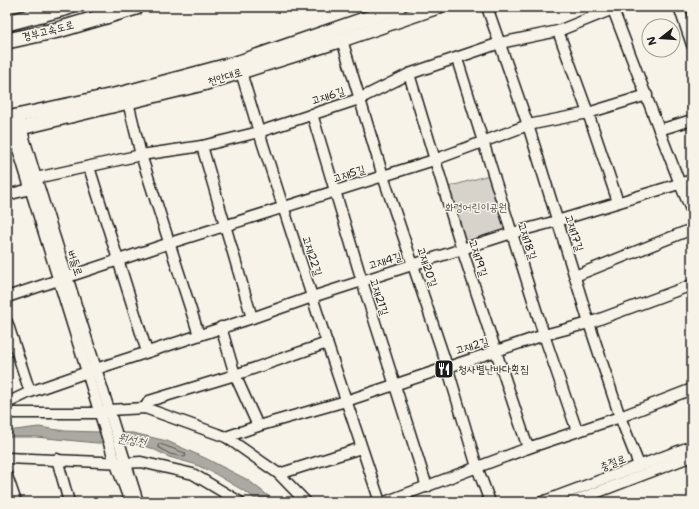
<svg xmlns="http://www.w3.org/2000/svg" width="699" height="509" font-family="'Shantell Sans','Poor Story',sans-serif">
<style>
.green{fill:#d7d3cb;stroke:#7a7874}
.water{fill:#aca9a2;stroke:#72716c}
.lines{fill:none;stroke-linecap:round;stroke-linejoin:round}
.shore{stroke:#565452;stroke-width:1}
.minor-casing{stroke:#1c1c1c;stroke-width:13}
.major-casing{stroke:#1c1c1c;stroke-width:16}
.highway-casing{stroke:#1c1c1c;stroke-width:18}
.minor{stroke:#f7f3e8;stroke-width:10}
.major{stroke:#f7f3e8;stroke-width:13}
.highway{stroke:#f7f3e8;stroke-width:15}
.labels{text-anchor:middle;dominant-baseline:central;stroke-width:3;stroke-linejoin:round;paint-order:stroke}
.street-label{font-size:11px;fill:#1c1c1c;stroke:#f7f3e8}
.park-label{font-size:11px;fill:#545351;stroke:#f7f3e8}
.poi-label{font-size:11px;fill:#1c1c1c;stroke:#f7f3e8;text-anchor:start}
.water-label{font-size:12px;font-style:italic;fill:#565452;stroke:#f7f3e8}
</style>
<rect width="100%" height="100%" fill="#f7f3e8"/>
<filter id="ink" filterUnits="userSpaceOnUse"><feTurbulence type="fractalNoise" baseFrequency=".025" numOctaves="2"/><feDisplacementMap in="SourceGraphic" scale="8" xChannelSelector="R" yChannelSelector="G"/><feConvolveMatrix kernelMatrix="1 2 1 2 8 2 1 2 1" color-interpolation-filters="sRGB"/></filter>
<g filter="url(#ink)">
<path class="green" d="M489,175L506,230L466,243L462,241L445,188Z"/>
<path class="water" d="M39,427L65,431L133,433L167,441L205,458L248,480L276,502H258L249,494L212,472L194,464L169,457L151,448L131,443H97L36,437H7V431Z"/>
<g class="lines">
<path class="shore" d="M160,444L185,453L186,456L184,457L170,454L158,447V445Z"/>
<g class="minor-casing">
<g id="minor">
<path d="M487,7L528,125L589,323L620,417L639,465"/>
<path d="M612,7L680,184L692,212"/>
<path d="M679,7L692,45"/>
<path d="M558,31L588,113L618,202"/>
<path d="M342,40L383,176L447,366L477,467L490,502"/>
<path d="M457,59L544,335L577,431"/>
<path d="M241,72L259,132L327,343L380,502"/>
<path d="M409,74L462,249L528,448"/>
<path d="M128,102L141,155L199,335"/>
<path d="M312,114L362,281L427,487"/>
<path d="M19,121L36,178L138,502"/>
<path d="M10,123L113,456L130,502"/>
<path d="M659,130L692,120"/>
<path d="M202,146L252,318"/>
<path d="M89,167L147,352"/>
<path d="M36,178L141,155L202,146L259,132L359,99L409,74L500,43L558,31L618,7"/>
<path d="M7,195L30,189"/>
<path d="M575,276L692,229"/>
<path d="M7,297L170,243L434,160L528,125L588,113L647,95"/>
<path d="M7,322L30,392"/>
<path d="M221,327L235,375L258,426"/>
<path d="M7,403L30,392L96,369L252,318L312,297L512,233L557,221L692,180"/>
<path d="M145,408L149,401L235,375L327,343"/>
<path d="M7,413H100L109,410L145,408L226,437L279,474L306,502"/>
<path d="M226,437L258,426L346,401L544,335L589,323L692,285"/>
<path d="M7,458L125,463L141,462L193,474L240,502"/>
<path d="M57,459L69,502"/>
<path d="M279,474L361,448"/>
<path d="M7,476L16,502"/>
<path d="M385,502L528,448L620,417L692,389"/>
<path d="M542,502L692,446"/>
<path d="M572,502L692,456"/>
</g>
</g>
<g class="major-casing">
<g id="major">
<path d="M7,118L127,92L239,62L399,7"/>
<path d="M7,130L21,128L203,84L342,40L438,7"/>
</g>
</g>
<g class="highway-casing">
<g id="highway">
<path d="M7,23L68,7"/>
<path d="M7,41L58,30L136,7"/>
</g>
</g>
<use href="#minor" class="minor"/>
<use href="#major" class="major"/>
<use href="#highway" class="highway"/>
</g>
</g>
<defs>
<g id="restaurant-square" transform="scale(1)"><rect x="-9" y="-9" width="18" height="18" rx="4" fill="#1c1c1c" stroke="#f7f3e8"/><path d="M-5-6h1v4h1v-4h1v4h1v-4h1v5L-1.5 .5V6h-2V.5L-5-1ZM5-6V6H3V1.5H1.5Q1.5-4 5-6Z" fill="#fff"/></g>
</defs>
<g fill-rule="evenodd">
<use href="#restaurant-square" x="444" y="369"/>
</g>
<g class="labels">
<g class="street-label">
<text transform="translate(48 31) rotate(-14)">경부고속도로</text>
<text transform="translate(225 77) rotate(-17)">천안대로</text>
<text transform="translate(328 96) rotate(-18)">고재6길</text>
<text transform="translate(349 174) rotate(-18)">고재5길</text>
<text transform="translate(574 233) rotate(72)">고재17길</text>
<text transform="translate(527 241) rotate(72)">고재18길</text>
<text transform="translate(312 256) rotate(72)">고재22길</text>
<text transform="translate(478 258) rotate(72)">고재19길</text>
<text transform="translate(385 261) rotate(-17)">고재4길</text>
<text transform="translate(75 263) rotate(72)">버들로</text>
<text transform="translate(427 267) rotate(71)">고재20길</text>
<text transform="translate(379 297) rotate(72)">고재21길</text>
<text transform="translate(472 346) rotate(-17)">고재2길</text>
<text transform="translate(613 463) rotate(-21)">충절로</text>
</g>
<g class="park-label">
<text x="476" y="207">화령어린이공원</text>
</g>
<g class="poi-label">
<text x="458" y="369">청사별난바다횟집</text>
</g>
<g class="water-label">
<text transform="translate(132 440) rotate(10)">원성천</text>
</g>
</g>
<rect width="699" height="509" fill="none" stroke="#f7f3e8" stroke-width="24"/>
<rect x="12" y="12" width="675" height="485" fill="none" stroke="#1c1c1c" stroke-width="1.5" filter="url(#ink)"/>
<g transform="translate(661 38) rotate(253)"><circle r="19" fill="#f7f3e8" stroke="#9f9d96"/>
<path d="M0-3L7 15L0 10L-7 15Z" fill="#1c1c1c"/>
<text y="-6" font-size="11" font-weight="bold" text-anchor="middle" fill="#1c1c1c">N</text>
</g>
</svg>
